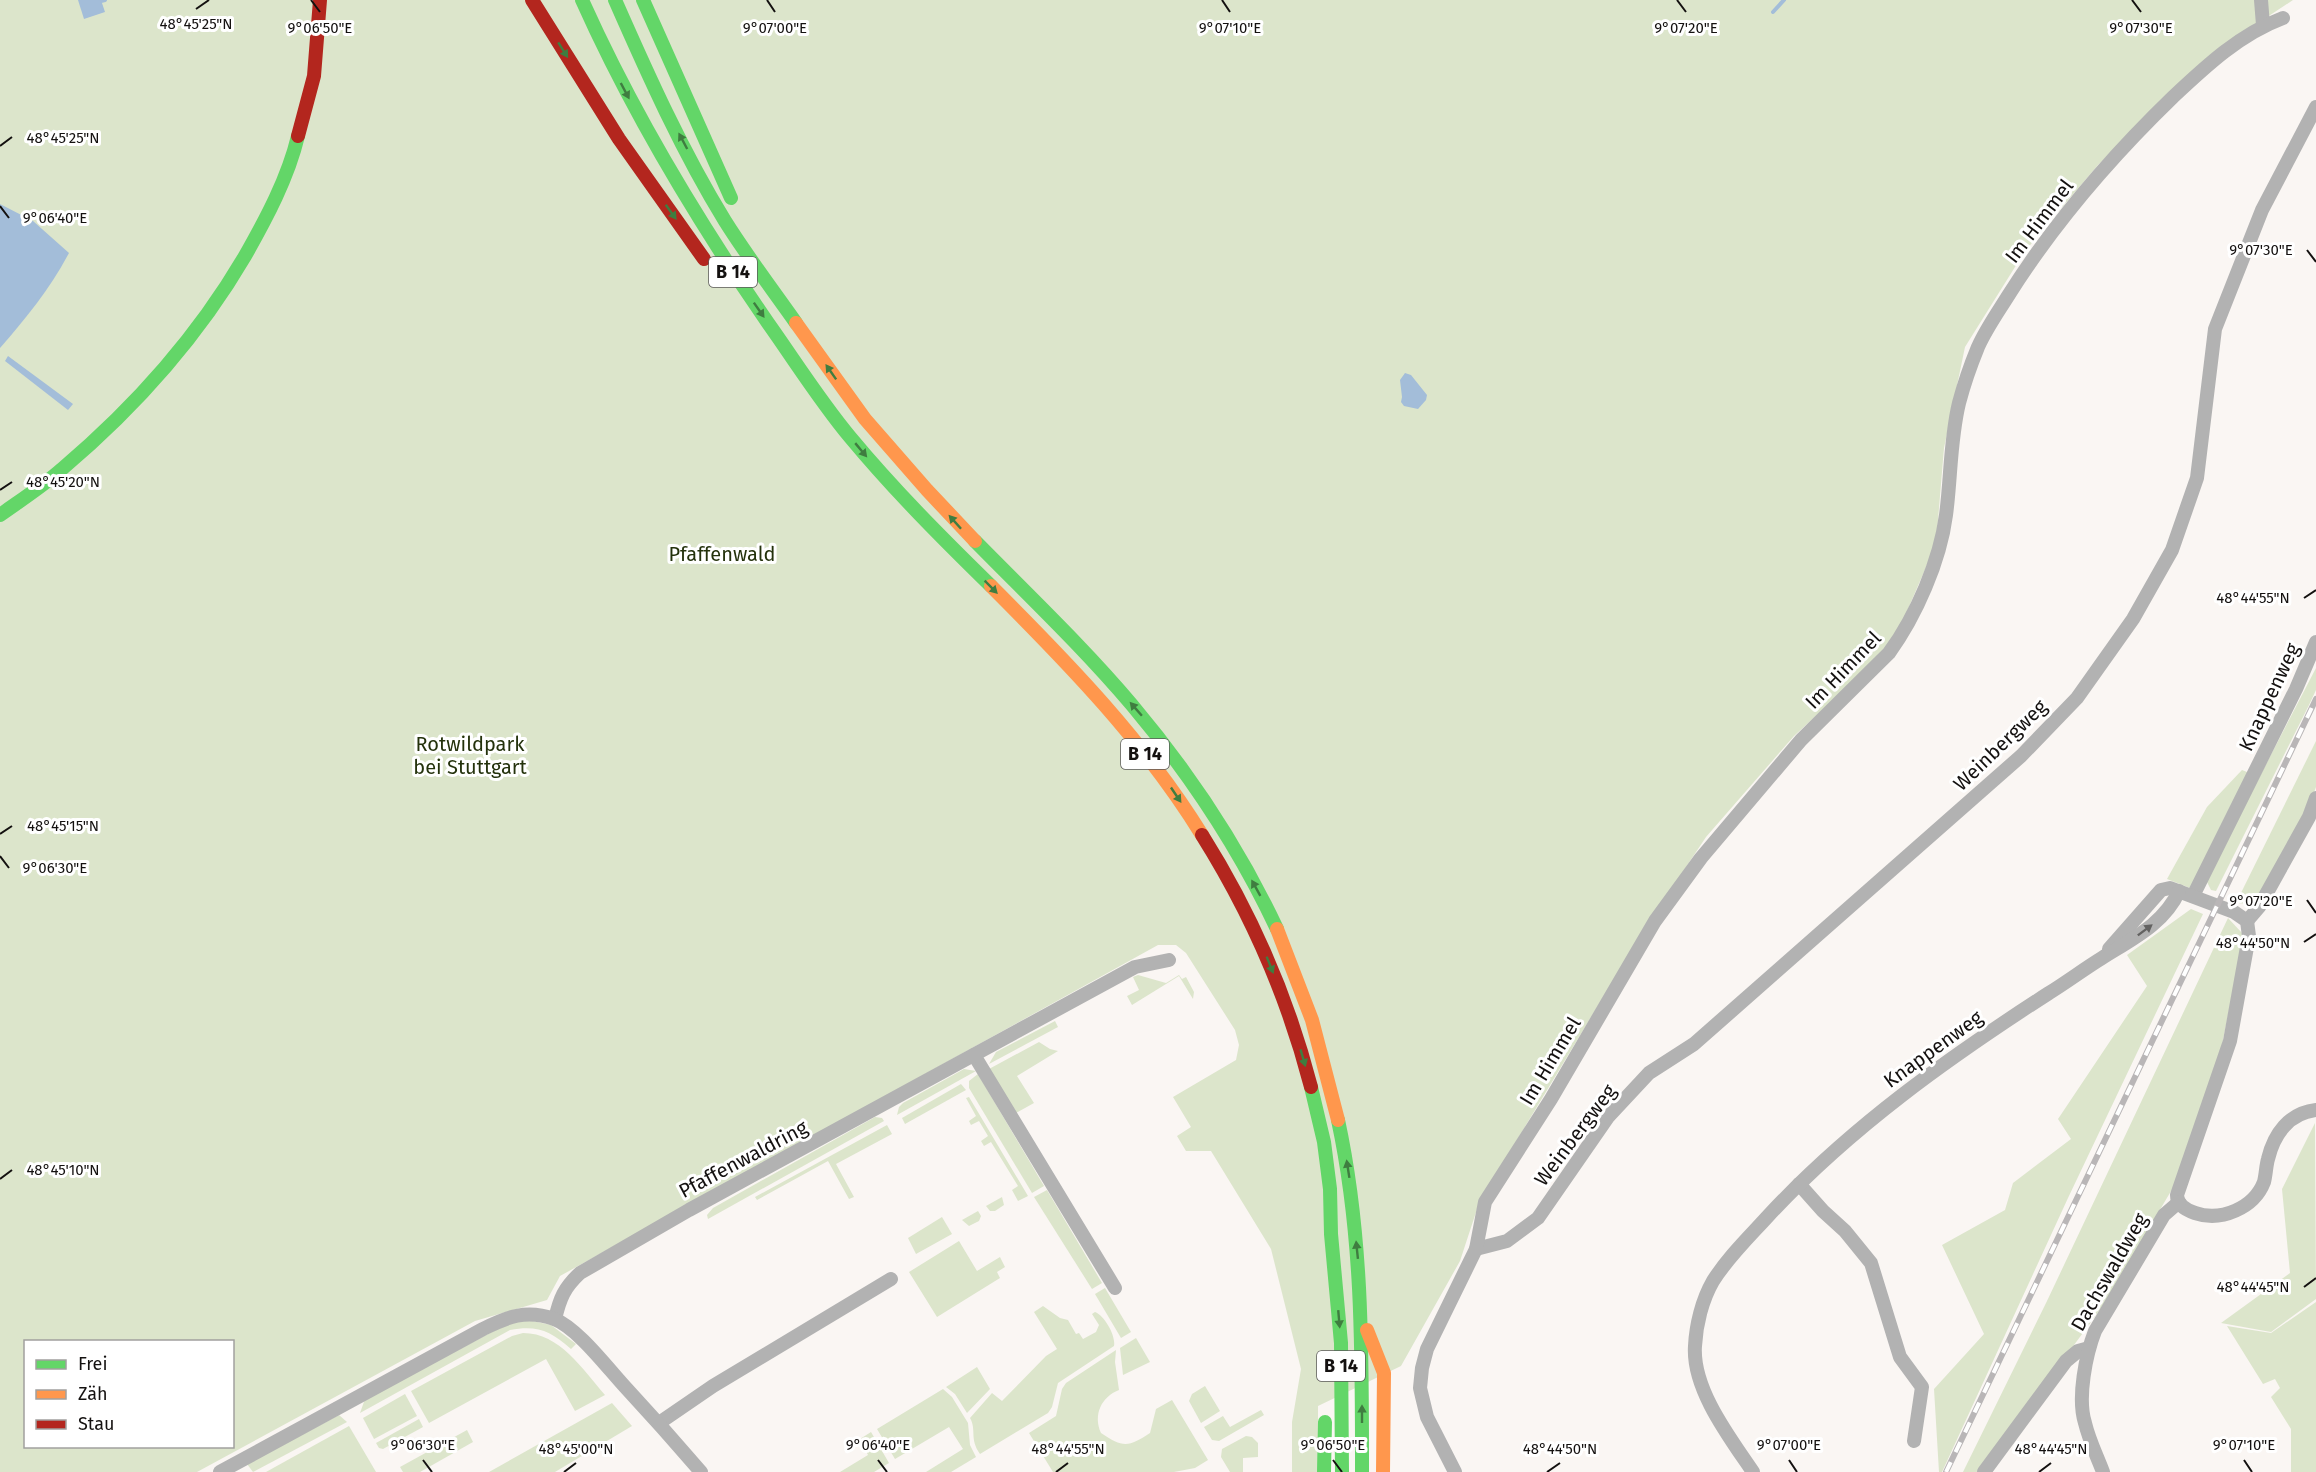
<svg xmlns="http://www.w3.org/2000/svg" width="2316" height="1472" font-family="'Fira Sans',sans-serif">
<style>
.green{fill:#dce5cb;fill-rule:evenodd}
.water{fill:#a3bdd9}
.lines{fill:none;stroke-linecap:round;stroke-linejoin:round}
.stream{stroke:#a3bdd9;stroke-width:4}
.street{stroke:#b2b2b2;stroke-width:14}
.fast{stroke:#63d668;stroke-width:14}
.slow{stroke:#ff974d;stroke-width:14}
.jam{stroke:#b3261e;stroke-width:14}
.rail-casing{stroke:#b9b6b7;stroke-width:6}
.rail{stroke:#fff;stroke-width:4;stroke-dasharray:11;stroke-linecap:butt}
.oneway{fill:#3f7d40}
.oneway2{fill:#636261}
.ticks{fill:none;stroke:#141110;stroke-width:2}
.labels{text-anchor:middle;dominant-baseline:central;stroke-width:6;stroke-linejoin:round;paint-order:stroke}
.shield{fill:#fff;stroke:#5a5858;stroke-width:1.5}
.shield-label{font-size:18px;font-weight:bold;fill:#141110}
.street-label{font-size:20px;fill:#141110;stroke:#fff}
.park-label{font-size:20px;fill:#24320c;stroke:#fff}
.ticks-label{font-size:15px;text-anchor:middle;fill:#141110;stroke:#fff;stroke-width:6;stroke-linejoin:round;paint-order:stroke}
</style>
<rect width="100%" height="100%" fill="#faf6f3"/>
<g class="green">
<path d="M0,0H2293L2210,55L2098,165L2025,251L1965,347L1944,448L1936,544L1892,646L1794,736L1706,837L1640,936L1479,1203L1460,1261L1401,1366L1318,1406V1472H1292V1422L1301,1369L1271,1249L1211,1151H1186L1177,1136L1191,1127L1173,1097L1236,1060L1239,1045L1235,1030L1186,953L1176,945H1158L560,1276L547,1300L475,1321L197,1472H0ZM26,1342H232V1446H26Z"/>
<path d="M2316,668V690L2309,705L2216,891L2211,890L2206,880Z"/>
<path d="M2316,741V787L2306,815L2253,904L2236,903Z"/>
<path d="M2242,770L2252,774L2190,888L2167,879L2207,807Z"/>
<path d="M2191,909L2203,914L2068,1198L1942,1472H1939L1934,1389L1984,1334L1942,1245L2005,1210L2013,1183L2071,1139L2058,1119L2147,986L2127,955Z"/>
<path d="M2228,918L2242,933V945L2222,1045L2174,1186L2106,1301L2091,1322L1980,1472H1963L2047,1301Z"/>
<path d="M1138,975L1166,983L1179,975L1182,979L1186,977L1194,992L1193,999L1179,976L1132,1005L1127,996L1139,990L1133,977Z"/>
<path d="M1055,1021L1058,1027L989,1064L996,1052Z"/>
<path d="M1039,1042L1050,1049L1058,1051L1017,1076L1034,1103L1016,1113L989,1069Z"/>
<path d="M964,1069L976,1071L897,1115L899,1107L903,1103Z"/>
<path d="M978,1074L1044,1186L1032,1193L969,1088V1081Z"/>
<path d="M961,1084L966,1090L905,1124L902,1118Z"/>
<path d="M969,1097L1028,1196L1018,1201L1012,1190L1018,1186L991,1142L984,1146L981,1141L988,1136L979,1121L971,1125L969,1121L976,1116L966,1098Z"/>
<path d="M875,1117L882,1118L884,1121L708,1219L707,1215L713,1208Z"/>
<path d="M2315,1123L2316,1299L2271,1332L2221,1323L2290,1273L2282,1189Z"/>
<path d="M887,1125L892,1134L836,1164L854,1197L849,1199L828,1161L757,1200L755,1197Z"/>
<path d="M1047,1190L1102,1283L1092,1289L1034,1197Z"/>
<path d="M1002,1197L1004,1205L995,1211H990L986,1206Z"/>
<path d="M978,1211L981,1216L979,1221L969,1226L962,1220Z"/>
<path d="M942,1217L952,1234L916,1254L908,1238Z"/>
<path d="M959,1241L977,1271L1000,1257L1005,1267L997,1272L1000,1278L937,1317L909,1272Z"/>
<path d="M1105,1288L1131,1332L1121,1338L1095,1294Z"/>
<path d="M2316,1302V1472H2291V1429L2271,1397L2280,1388L2275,1379L2263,1384L2227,1326L2271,1333Z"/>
<path d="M1043,1306L1060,1318L1068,1320L1076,1334L1079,1333L1083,1339L1096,1332L1099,1325L1092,1314L1095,1312C1105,1316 1116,1336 1114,1346L1058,1383L1052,1407L1048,1413L980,1454C969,1438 977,1431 970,1418L992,1393L1002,1401L1046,1356L1057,1349L1034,1312Z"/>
<path d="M528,1320L551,1325L576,1344L571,1349C550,1331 538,1325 510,1330L360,1413L365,1399L509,1323Z"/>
<path d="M523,1333C560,1333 582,1369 605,1395L575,1411L546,1359L429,1423L411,1391L512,1336Z"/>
<path d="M1136,1338L1150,1362L1123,1375L1120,1348Z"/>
<path d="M1116,1350L1115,1362L1119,1390C1101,1397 1093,1415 1101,1433C1123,1448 1129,1447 1150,1433L1156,1409L1172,1400L1208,1460L1195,1468L1174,1472H1053L1029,1433L1056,1416L1062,1389L1066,1383Z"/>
<path d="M977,1367L990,1389L967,1413L955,1394L946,1387Z"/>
<path d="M1205,1386L1220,1411L1201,1423L1189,1401L1192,1394Z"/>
<path d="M943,1389L952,1397L968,1423L970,1445L976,1457L951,1472H926L963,1449L949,1427L895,1459L877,1429Z"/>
<path d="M405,1394L417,1416L374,1439L363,1418Z"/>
<path d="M612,1403L632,1426L555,1472H489Z"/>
<path d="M1261,1410L1264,1415L1219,1441L1212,1440L1204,1427L1223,1416L1230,1427Z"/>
<path d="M339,1415L347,1422L253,1472L247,1464Z"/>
<path d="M419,1419L423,1427L383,1449L379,1448L376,1443Z"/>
<path d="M349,1426L376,1472H266Z"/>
<path d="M467,1430L473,1442L420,1472H403L400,1467Z"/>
<path d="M871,1432L889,1463L874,1472H840L868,1455L860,1439Z"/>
<path d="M1246,1436L1252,1437L1258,1443V1457L1243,1458V1472H1230L1221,1457L1222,1449Z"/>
</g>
<g class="water">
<path d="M78,0H101L105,12L84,19Z"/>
<path d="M0,204L33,221L69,253C50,289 26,318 0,348Z"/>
<path d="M8,356L73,404L68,410L5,361Z"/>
<path d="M1405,373L1411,375L1427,395L1426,400L1418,409L1404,406L1401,402L1402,397L1400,380Z"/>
</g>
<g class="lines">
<g class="stream">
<path d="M101,1L105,0"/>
<path d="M1773,12L1784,0"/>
</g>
<g class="street">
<path d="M2261,0L2263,25"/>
<path d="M2193,896L2296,689L2316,642"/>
<path d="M2247,921L2259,907L2309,817L2316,798"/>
<path d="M2109,949L2161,890L2170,888L2234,912L2247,921L2249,936L2230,1041L2177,1195C2177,1205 2186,1210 2195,1213C2221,1222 2254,1208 2264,1182C2266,1174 2266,1166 2268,1159C2274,1134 2289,1113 2316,1110"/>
<path d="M974,1055L1115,1288"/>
<path d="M1799,1184L1823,1211L1845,1231L1871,1263L1900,1357L1922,1387L1914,1441"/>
<path d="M1476,1249L1507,1241L1538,1218L1608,1117L1649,1073L1694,1044L2021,756L2077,698L2133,619L2172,550L2197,478L2215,329L2262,210L2316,107"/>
<path d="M555,1319C560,1298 564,1288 580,1273L689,1210L1135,967L1169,960"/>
<path d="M659,1423L713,1386L891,1279"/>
<path d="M220,1472L483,1329C507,1317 526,1309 554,1319C578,1328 609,1370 627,1389C652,1416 677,1444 701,1472"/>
<path d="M1455,1472L1427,1417L1420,1388L1422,1368L1427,1349L1476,1249L1485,1202L1551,1099L1655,921L1701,858L1801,740L1889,653C1916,616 1940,561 1946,515C1951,478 1950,440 1959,403C1964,384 1971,364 1978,347C1986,329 1998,312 2008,296C2054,223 2111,157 2173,97C2206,66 2240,34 2283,18"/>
<path d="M1753,1472C1730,1438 1692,1389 1695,1346C1696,1325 1702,1300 1713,1281C1728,1257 1750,1236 1769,1215C1851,1127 1948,1058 2049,993C2067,982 2084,969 2102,958C2132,939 2164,924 2179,891"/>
<path d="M1984,1472L2066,1361L2078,1351L2089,1348"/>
<path d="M2103,1472C2097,1456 2089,1440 2085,1423C2077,1398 2086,1354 2095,1331L2164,1215L2179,1202"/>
</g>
<g class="fast">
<path d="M582,0C633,114 697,220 768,323C795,361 820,401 850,437C894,490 942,538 991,586"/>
<path d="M615,0C648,75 682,151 725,221C747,256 772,289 796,323"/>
<path d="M643,0L731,198"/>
<path d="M0,515C21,500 43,486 62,469C134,408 197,338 245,256C266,219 288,178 298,136"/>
<path d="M975,541C1028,595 1083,647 1132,705C1190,774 1239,848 1277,929"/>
<path d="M1311,1087L1324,1142L1330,1189L1331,1234L1341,1343L1342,1472"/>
<path d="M1338,1120C1363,1236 1362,1354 1362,1472"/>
<path d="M1324,1472L1325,1422"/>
</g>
<g class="slow">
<path d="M796,323L865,419L927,490L975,541"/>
<path d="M991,586C1068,663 1144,741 1202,835"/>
<path d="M1277,929L1312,1020L1338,1120"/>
<path d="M1367,1330L1384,1373L1383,1472"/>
</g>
<g class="jam">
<path d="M532,0L619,139L704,259"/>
<path d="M298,136L314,76L320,0"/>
<path d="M1202,835C1251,913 1288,998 1311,1087"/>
</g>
<g class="rail-casing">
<path id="rail" d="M1946,1472L2316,699"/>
</g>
<use href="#rail" class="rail"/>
</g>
<defs><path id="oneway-solid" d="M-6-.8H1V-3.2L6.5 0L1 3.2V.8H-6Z" transform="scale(1.5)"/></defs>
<g class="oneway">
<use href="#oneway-solid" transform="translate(563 50) rotate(58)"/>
<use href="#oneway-solid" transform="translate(625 91) rotate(62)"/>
<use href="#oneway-solid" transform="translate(683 141) rotate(-118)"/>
<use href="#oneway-solid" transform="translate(671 212) rotate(54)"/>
<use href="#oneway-solid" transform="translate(759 310) rotate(55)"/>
<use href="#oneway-solid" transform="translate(831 372) rotate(-125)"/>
<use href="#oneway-solid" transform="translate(861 450) rotate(50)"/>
<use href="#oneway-solid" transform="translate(955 522) rotate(-132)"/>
<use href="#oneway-solid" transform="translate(991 587) rotate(45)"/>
<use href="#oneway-solid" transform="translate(1136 709) rotate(-131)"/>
<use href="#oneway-solid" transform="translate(1176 795) rotate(56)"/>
<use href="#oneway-solid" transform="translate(1256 888) rotate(-119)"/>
<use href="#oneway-solid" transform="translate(1270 965) rotate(68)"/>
<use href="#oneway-solid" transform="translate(1303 1058) rotate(74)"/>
<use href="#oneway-solid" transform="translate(1348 1169) rotate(-99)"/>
<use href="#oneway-solid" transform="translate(1357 1250) rotate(-96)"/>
<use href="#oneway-solid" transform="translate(1339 1319) rotate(85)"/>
<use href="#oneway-solid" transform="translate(1362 1414) rotate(-90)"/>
</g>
<use class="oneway2" href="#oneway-solid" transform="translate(2145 930) rotate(-37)"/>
<path class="ticks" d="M311,0L320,12M767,0L775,12M1222,0L1230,12M1677,0L1686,12M2132,0L2141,12M196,9L209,0M0,146L12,137M0,206L9,218M2307,250L2316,262M0,490L12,482M2304,598L2316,590M0,834L12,826M0,856L9,868M2307,900L2316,913M2304,942L2316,934M0,1179L12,1170M2304,1287L2316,1278M423,1460L432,1472M878,1460L887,1472M1333,1460L1342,1472M1789,1460L1797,1472M2244,1460L2252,1472M564,1472L576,1463M1056,1472L1068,1463M1547,1472L1560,1463M2039,1472L2051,1463"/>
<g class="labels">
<g class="shield">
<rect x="709" y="257" width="48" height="30" rx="4.5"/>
<rect x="1121" y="739" width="48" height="30" rx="4.5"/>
<rect x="1317" y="1351" width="48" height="30" rx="4.5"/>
</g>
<g class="shield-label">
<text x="733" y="272">B 14</text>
<text x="1145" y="754">B 14</text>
<text x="1341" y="1366">B 14</text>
</g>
<g class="street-label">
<text transform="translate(2039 221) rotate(-53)">Im Himmel</text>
<text transform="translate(1843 670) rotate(-46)">Im Himmel</text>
<text transform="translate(2269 697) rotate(-65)">Knappenweg</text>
<text transform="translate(2000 745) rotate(-44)">Weinbergweg</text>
<text transform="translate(1933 1049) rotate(-36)">Knappenweg</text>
<text transform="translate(1550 1061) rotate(-59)">Im Himmel</text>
<text transform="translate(1575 1135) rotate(-53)">Weinbergweg</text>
<text transform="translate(743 1159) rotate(-28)">Pfaffenwaldring</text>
<text transform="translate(2109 1272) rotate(-60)">Dachswaldweg</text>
</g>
<g class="park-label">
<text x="722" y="554">Pfaffenwald</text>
<text x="470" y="744">Rotwildpark<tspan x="470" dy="23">bei Stuttgart</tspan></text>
</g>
</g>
<g class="ticks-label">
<text x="196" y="29">48°45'25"N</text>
<text x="320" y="33">9°06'50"E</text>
<text x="775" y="33">9°07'00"E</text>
<text x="1230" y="33">9°07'10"E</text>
<text x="1686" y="33">9°07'20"E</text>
<text x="2141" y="33">9°07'30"E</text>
<text x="63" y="143">48°45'25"N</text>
<text x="55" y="223">9°06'40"E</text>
<text x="2261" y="255">9°07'30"E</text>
<text x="63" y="487">48°45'20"N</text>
<text x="2253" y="603">48°44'55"N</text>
<text x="63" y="831">48°45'15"N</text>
<text x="55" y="873">9°06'30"E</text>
<text x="2261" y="906">9°07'20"E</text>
<text x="2253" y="948">48°44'50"N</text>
<text x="63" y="1175">48°45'10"N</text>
<text x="2253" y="1292">48°44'45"N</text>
<text x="423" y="1450">9°06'30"E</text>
<text x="878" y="1450">9°06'40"E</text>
<text x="1333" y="1450">9°06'50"E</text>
<text x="1789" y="1450">9°07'00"E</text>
<text x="2244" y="1450">9°07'10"E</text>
<text x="576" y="1454">48°45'00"N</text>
<text x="1068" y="1454">48°44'55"N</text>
<text x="1560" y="1454">48°44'50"N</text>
<text x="2051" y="1454">48°44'45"N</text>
</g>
<rect x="24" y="1340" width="210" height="108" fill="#ffffff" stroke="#a1a09f" stroke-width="1.5"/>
<rect x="36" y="1360" width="30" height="9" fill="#63d668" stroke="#a1a09f" stroke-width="1.5"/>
<text x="78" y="1370" font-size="18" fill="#141110">Frei</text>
<rect x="36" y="1390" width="30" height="9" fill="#ff974d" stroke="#a1a09f" stroke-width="1.5"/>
<text x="78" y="1400" font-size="18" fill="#141110">Zäh</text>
<rect x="36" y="1420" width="30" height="9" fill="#b3261e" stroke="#a1a09f" stroke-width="1.5"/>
<text x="78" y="1430" font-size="18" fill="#141110">Stau</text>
</svg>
